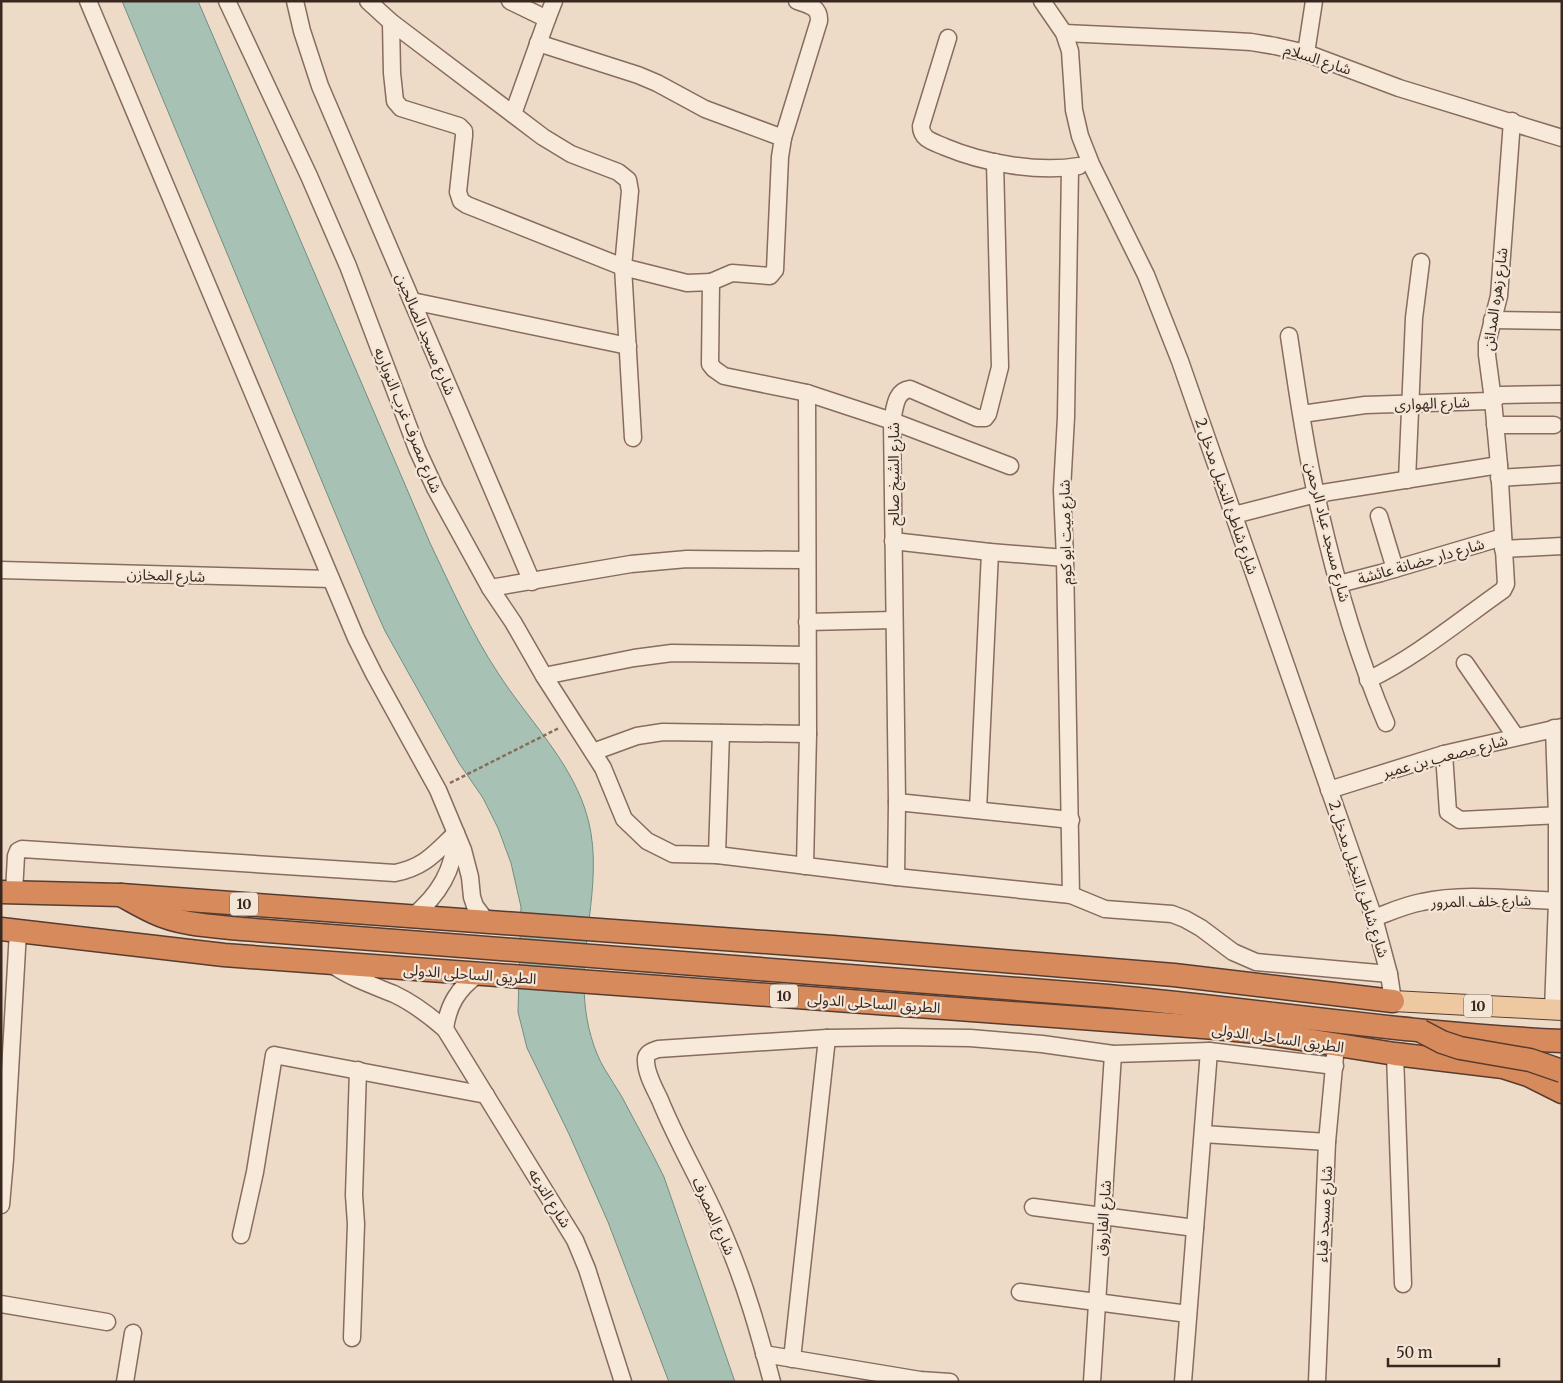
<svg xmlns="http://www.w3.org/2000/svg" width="1563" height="1383" font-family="Merriweather,'Noto Sans Arabic',serif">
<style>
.water{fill:#a8c1b5;stroke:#6f8f81}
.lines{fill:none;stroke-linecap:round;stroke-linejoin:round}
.minor-casing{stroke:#886c5d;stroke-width:19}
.major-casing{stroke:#563c31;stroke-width:22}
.highway-casing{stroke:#563c31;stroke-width:25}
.path{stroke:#886c5d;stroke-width:2.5;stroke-dasharray:4 2.5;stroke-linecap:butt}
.minor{stroke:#f8eada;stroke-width:16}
.major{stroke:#eec8a1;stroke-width:20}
.highway{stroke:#d78b5d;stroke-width:22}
.highway-bridge-casing{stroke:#563c31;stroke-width:25;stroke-linecap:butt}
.highway-bridge{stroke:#d78b5d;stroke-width:22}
.labels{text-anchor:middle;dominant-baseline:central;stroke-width:4.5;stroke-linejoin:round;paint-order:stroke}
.shield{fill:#f4e6d7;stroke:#716157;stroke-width:1}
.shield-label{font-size:14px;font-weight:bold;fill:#392820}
.street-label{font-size:15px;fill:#392820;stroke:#f4e6d7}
</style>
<rect width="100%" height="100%" fill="#eddbc7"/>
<path class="water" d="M122,1H198L430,543C451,587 471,632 498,673C527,718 568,758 585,809C607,874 578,939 585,1004C587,1025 593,1049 604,1068C610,1078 616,1087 622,1097C636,1124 651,1150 664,1177L735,1382H669L608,1222L569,1134L527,1048L518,1012L521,907L511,863L498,828L483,798L459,763L385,631L373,604Z"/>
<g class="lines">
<g class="minor-casing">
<g id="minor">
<path d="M88,1L356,638L374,674L438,790L463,850L470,877L472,897L475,906L487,922"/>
<path d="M227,1L309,176L348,266L417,449L435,488L490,588L513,622L544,676L603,768L624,819L647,841L673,854L717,855L896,877L1071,895L1105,909L1172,914L1185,919L1201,928L1233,952L1256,962L1389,974"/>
<path d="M295,1L302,31L320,86L532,582"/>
<path d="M368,1L391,22L543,137L571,154L618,172L628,180L630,191L623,267L633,438"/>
<path d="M510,1L547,19L513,114"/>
<path d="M1042,1L1064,33L1070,51L1074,110L1080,136L1091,164L1146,275L1180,361L1374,918L1389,974L1393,1001"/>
<path d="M547,19L554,1"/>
<path d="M391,22L392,73L395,101L401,108L459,126L464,131V136L458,192L461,201L467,205L623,267L687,283L711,282L710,364L714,369L724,376L807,393L892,421L1010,466"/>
<path d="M1064,33L1216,40L1251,42L1275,46L1306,53L1399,88L1562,138"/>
<path d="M948,38L921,126C921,140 934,142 945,147C983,163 1038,173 1079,166"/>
<path d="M538,43L638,75L657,83L705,109L783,138"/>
<path d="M1306,53L1314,1"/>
<path d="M1070,168L1066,417L1062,490L1065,558L1071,895"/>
<path d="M711,282L732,273L770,276L775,270L780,157L783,138L819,21C820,7 809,5 797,1"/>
<path d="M412,301L628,346"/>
<path d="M1492,320L1562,321"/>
<path d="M1289,336C1297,388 1304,442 1316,494C1333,571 1355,650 1386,723"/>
<path d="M1302,414L1365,405L1489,401L1501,395L1562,394"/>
<path d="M1495,425H1554"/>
<path d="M1499,478L1562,474"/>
<path d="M1407,480L1414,318L1421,262"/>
<path d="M1234,515L1316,494L1499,465"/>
<path d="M1379,516L1395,569"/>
<path d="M893,541L990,552L1065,558"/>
<path d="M1503,549L1562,546"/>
<path d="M1,570L331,579"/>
<path d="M1339,584L1381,573L1503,537"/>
<path d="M490,588L631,564L687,559L807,560"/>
<path d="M807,622L894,620"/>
<path d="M1465,663L1516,737"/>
<path d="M544,676L634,658L672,653L807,655"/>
<path d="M1368,680C1416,657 1459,621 1503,590L1506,584L1499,465L1493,400L1487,355V343L1499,296L1512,121"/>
<path d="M593,752L637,736L663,732L808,734"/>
<path d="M1444,754L1448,812L1460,820L1562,815"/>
<path d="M1329,790L1444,754L1562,727"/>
<path d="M897,802L1071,820"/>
<path d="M978,810L990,552"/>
<path d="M717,855L721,733"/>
<path d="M805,866L808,734L807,393"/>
<path d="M896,877L897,802L892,421C895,408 895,391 910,389L977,418H985L988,414L1000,367L995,162"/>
<path d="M14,892L16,856L18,851L22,849L395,873C425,867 435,853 456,833"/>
<path d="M412,917C439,895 454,870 456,835"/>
<path d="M1374,918C1390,912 1405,905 1422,902C1467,892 1516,900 1562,901"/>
<path d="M331,964C351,978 372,985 394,994C413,1003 429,1015 445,1029L575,1240L587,1269L623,1382"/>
<path d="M1553,1010L1557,901V815L1554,728"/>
<path d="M445,1029C448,1005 458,989 477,975"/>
<path d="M1395,1054L1403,1284"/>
<path d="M1203,1134L1327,1142"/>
<path d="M1,1205L5,1159L18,931"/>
<path d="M1033,1207L1195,1228"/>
<path d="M241,1235L255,1172L274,1055L486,1095"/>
<path d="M1020,1292L1188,1314"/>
<path d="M1,1304L107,1322"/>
<path d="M352,1338L356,1224L354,1195L358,1070"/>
<path d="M764,1354L920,1380L950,1382"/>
<path d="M792,1359L827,1038"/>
<path d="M125,1382L133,1333"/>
<path d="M772,1382C759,1333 745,1283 725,1237C706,1190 679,1147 660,1100C655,1089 646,1074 646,1061C645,1053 652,1051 658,1049L827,1038L898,1037L970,1038L1042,1044L1113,1054L1209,1051L1335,1066"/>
<path d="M1092,1382L1113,1054"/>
<path d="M1183,1382L1209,1051"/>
<path d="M1317,1382L1327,1142L1335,1056"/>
</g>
</g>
<g class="major-casing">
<path id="major" d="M1393,1001L1562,1010"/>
</g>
<g class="highway-casing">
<g id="highway">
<path d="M1,892L121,895L833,947L1174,975L1393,1001"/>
<path d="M121,895C132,901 142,907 153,912C180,925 212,926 242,929L1108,996C1259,1010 1410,1034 1562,1041"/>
<path d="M1,929L224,955L1216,1028L1256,1032L1395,1054L1503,1067L1528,1075L1562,1092"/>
</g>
</g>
<path class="path" d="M450,783L559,728"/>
<use href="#minor" class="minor"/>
<use href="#major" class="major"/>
<use href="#highway" class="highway"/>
<g class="highway-bridge-casing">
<path id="highway-bridge" d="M1421,1031L1442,1042L1460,1048L1530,1060L1562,1071"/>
</g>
<use href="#highway-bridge" class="highway-bridge"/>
</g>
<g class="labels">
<g class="shield">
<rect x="230" y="892.5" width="28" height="23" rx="4"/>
<rect x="770" y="984.5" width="28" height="23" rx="4"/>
<rect x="1464" y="994.5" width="28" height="23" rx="4"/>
</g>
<g class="shield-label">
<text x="244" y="904">10</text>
<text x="784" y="996">10</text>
<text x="1478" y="1006">10</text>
</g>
<g class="street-label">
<text transform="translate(1318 59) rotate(18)">شارع السلام</text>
<text transform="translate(1495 299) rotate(-82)">شارع زهره المدائن</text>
<text transform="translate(426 334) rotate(67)">شارع مسجد الصالحين</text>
<text transform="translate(1432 403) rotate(-2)">شارع الهوارى</text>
<text transform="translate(408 420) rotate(68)">شارع مصرف غرب النوباريه</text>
<text transform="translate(893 474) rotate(-90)">شارع الشيخ صالح</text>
<text transform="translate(1227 496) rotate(71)">شارع شاطئ النخيل مدخل 2</text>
<text transform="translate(1065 532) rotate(-91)">شارع ميت ابو كوم</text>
<text transform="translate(1328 532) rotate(76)">شارع مسجد عباد الرحمن</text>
<text transform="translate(1421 561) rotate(-16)">شارع دار حضانة عائشة</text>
<text transform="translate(166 575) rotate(2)">شارع المخازن</text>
<text transform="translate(1445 756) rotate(-15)">شارع مصعب بن عمير</text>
<text transform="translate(1359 879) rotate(72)">شارع شاطئ النخيل مدخل 2</text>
<text transform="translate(1481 901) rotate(-1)">شارع خلف المرور</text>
<text transform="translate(470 974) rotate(4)">الطريق الساحلى الدولى</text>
<text transform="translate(874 1003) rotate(4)">الطريق الساحلى الدولى</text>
<text transform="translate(1278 1038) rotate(8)">الطريق الساحلى الدولى</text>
<text transform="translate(550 1198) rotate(58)">شارع الترعه</text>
<text transform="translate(1324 1214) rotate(-87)">شارع مسجد قباء</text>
<text transform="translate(714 1216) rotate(66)">شارع المصرف</text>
<text transform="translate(1103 1218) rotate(-86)">شارع الفاروق</text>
</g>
</g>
<rect width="1563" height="1383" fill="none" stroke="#392820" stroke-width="5"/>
<path d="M1388 1358v8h111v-8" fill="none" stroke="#392820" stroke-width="2.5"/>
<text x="1396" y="1358" font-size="15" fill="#392820" stroke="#f4e6d7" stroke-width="4" paint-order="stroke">50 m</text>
</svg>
